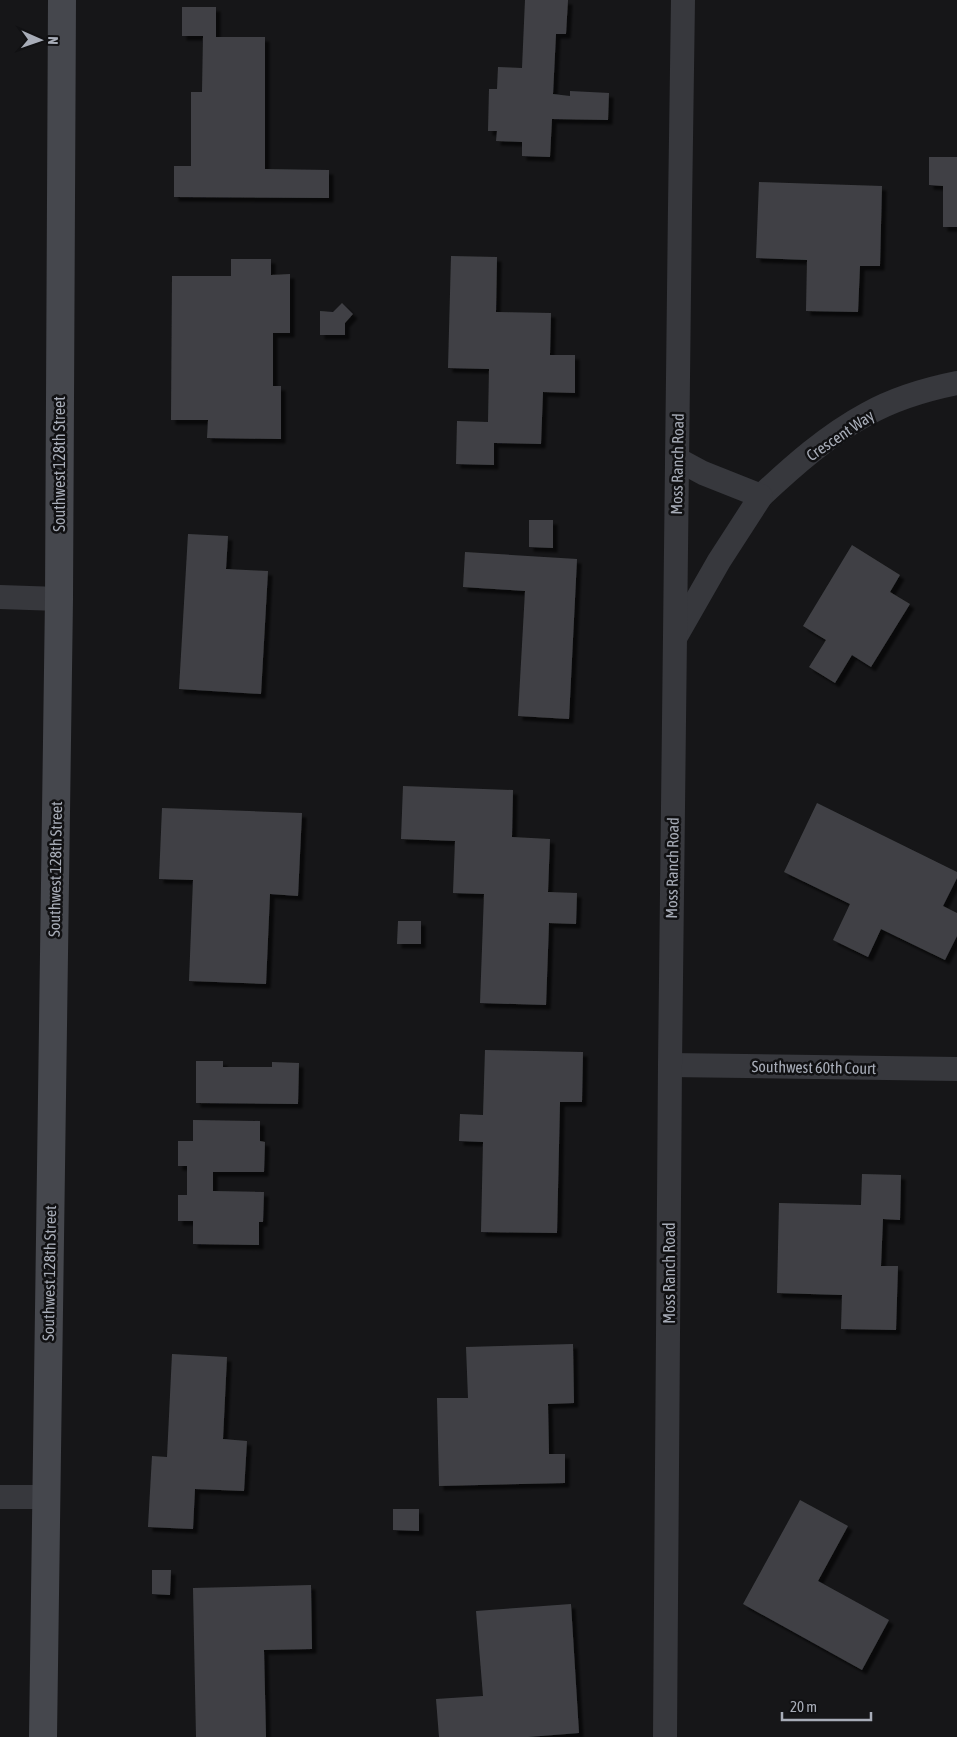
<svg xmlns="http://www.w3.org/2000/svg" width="957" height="1737" font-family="'Asap Condensed',sans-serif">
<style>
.building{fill:#404145;filter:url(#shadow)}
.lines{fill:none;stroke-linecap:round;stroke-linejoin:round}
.street{stroke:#37383d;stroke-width:24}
.secondary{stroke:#45474d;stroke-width:28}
.labels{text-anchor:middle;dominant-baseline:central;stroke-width:5;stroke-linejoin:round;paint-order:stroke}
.street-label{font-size:16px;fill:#a8adb8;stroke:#111113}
</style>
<defs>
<filter id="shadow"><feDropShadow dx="4.5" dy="4.5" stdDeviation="1" flood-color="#0009"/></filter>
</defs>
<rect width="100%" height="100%" fill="#161618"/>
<g class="building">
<path d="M525,0H568L566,34H556L553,94L570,96V91L609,93L608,120L552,119L550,157L522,156V142L496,141L497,131H488L489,89H497L498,67L522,68Z"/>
<path d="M182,7H216V37H265V169L329,170V198L174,197V166H191V92H202L203,36H182Z"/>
<path d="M929,157H957V227H943V186L929,185Z"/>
<path d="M759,182L882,186L880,266H860L858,312L806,311L807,260L756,258Z"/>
<path d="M451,256L497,257L496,312L551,313L550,355H575V393L543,392L541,444L494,443V465L456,464L457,421L488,422L489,369L448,368Z"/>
<path d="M231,259H271V275L290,274V333H273V386H281V439L207,438L208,420H171L172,276H231Z"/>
<path d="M342,303L353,314L345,323V335H320V311L333,312Z"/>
<path d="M529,520H553V548L529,547Z"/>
<path d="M188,534L228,536L226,569L268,571L261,694L179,689Z"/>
<path d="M852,545L900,575L890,592L910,604L871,667L852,655L835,683L809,667L826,640L803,626Z"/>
<path d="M465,552L577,559L569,719L518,716L525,591L463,587Z"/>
<path d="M403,786L513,790L512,837L550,839L548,892L577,893L576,924L549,923L546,1005L480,1003L484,894L453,893L455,841L401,839Z"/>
<path d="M817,803L957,872V878L943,906L957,913V936L945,960L881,929L868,957L833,940L850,904L784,872Z"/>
<path d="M162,808L302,813L298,896L270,894L266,984L189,981L193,880L159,879Z"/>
<path d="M398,921H421V944H397Z"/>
<path d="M485,1050L583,1052L582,1102H560L557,1233L481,1232L483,1142L459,1141L460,1114L483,1115Z"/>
<path d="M196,1061H223V1067H272V1062L299,1063L298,1104L196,1103Z"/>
<path d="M193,1120L260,1121V1141L265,1142L264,1172H213V1191L264,1192L263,1222H259V1245L193,1244V1221H178V1195H187V1166H178V1141H193Z"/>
<path d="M862,1174L901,1175L900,1220L883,1219L881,1266H898L896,1330L841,1329L842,1295L777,1293L779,1203L861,1205Z"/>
<path d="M573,1344L574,1403L548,1404L549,1454H565V1483L439,1486L437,1398H468L466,1347Z"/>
<path d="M172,1354L227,1357L223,1439L247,1441L244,1491L195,1489L193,1529L148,1527L152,1456L167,1457Z"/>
<path d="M800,1500L848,1526L818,1581L889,1620L862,1670L743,1604Z"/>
<path d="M393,1509H419V1531L393,1530Z"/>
<path d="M152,1570H171L170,1595L152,1594Z"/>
<path d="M311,1585L312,1649L264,1650L266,1737H196L193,1588Z"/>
<path d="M571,1604L579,1733L528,1737H439L436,1699L483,1696L476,1611Z"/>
</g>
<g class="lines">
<g class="street">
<path d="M761,496C793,466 828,435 867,414C894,399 927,389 957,383"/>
<path d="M0,597L59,599"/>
<path d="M675,638L719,561L761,496L703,473L677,459"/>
<path d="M670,1065L957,1069"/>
<path d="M0,1497H46"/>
<path d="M665,1737C668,1513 669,1289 670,1065C672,710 678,355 683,0"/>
</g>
<path class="secondary" d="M43,1737L59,599L62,0"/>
</g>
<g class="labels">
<g class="street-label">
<text transform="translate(840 435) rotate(-34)">Crescent Way</text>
<text transform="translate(59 464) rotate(-90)">Southwest 128th Street</text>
<text transform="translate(677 464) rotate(-89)">Moss Ranch Road</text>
<text transform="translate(672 868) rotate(-89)">Moss Ranch Road</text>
<text transform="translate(55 869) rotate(-89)">Southwest 128th Street</text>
<text transform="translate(814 1067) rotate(1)">Southwest 60th Court</text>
<text transform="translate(49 1273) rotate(-89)">Southwest 128th Street</text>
<text transform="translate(669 1273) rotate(-90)">Moss Ranch Road</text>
</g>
</g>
<g transform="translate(40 40) rotate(92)" stroke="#111113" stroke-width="4" paint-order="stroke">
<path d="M0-4L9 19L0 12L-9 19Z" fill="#a8adb8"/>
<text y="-8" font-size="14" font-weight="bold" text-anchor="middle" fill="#a8adb8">N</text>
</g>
<path d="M782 1712v8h89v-8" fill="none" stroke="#a8adb8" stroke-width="2.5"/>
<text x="790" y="1712" font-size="15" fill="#a8adb8" stroke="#111113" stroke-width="4" paint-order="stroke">20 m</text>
</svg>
